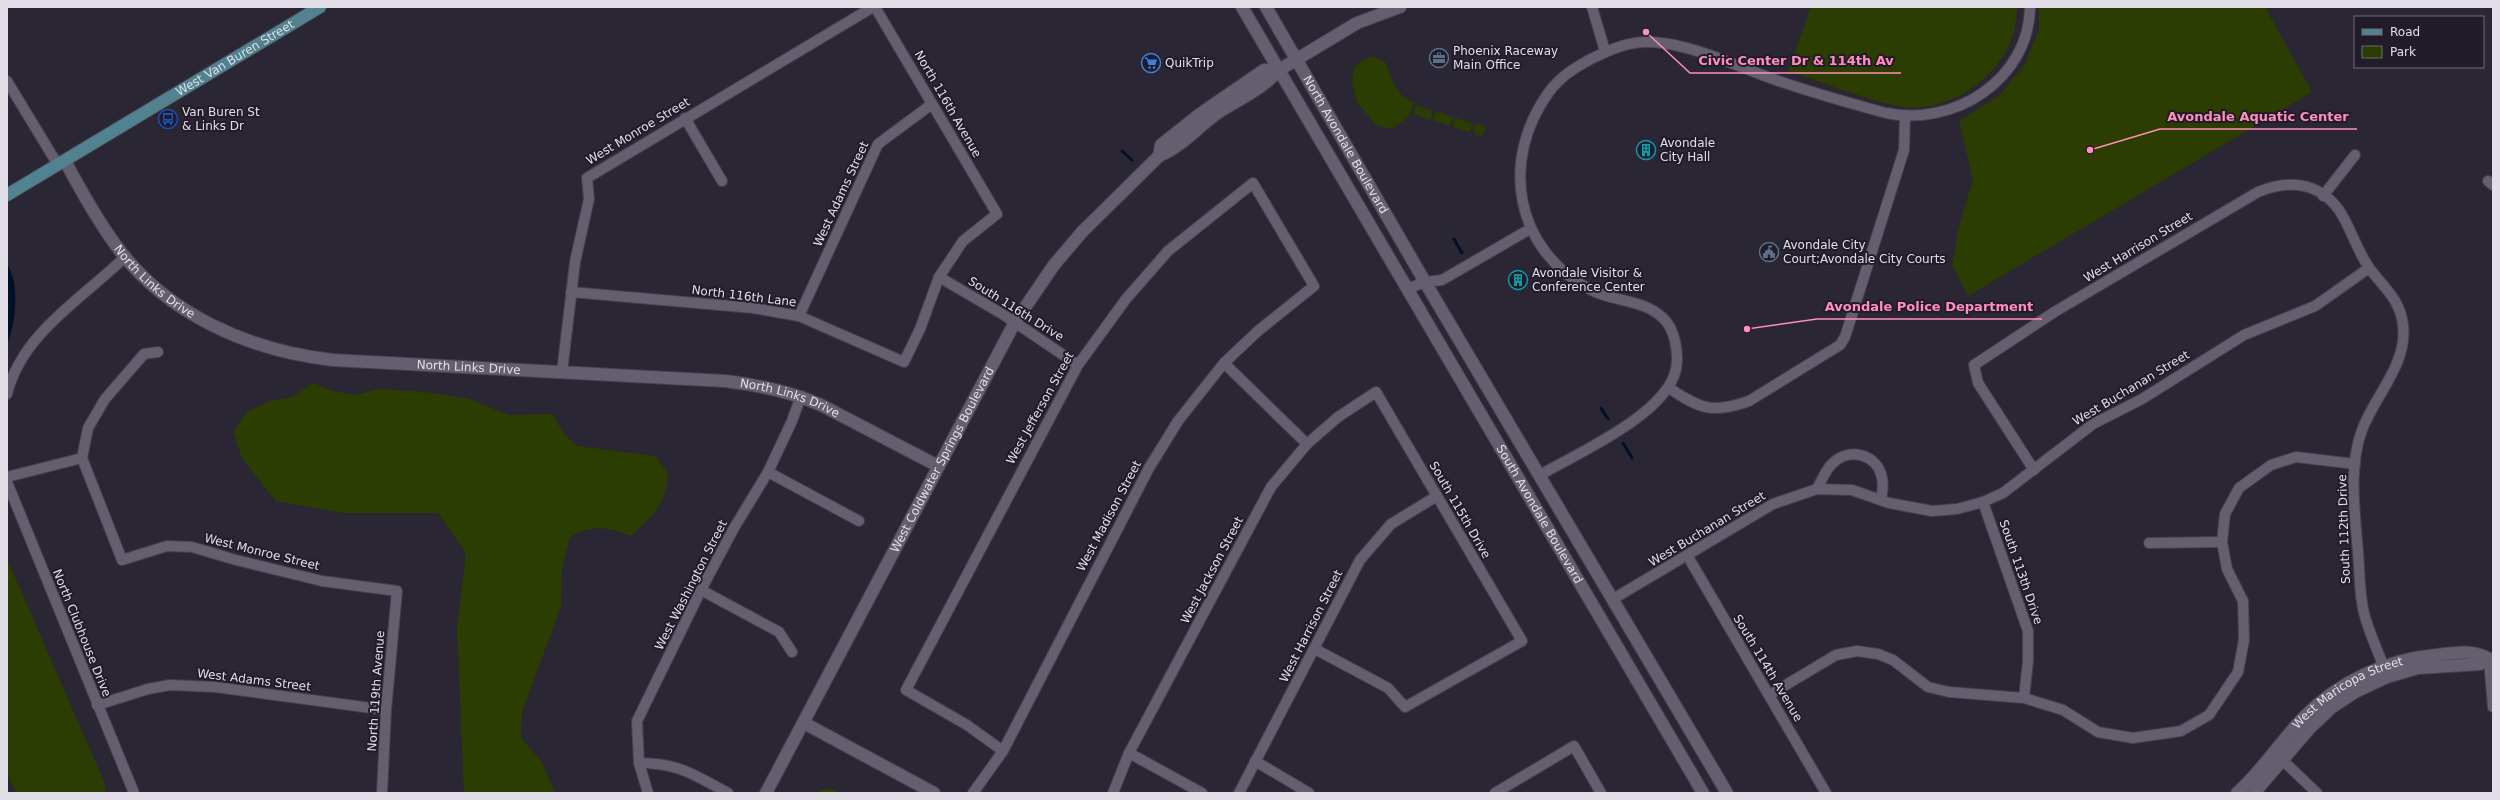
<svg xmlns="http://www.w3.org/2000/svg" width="2500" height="800" font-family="'DejaVu Sans',sans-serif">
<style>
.green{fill:#2b3d00}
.water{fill:#001127}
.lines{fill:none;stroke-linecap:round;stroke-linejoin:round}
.stream{stroke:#001127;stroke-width:3}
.minor-casing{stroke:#45414c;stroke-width:12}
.tertiary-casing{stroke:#45414c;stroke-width:14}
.secondary-casing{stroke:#45414c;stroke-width:14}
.primary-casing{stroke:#45414c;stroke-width:14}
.minor{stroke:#645e6e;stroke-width:10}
.tertiary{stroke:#645e6e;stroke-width:12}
.secondary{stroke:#645e6e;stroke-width:12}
.primary{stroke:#508290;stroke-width:12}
.labels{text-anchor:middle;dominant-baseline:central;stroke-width:4;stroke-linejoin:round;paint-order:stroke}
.poi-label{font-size:12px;fill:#e1dee7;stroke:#221c2a;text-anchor:start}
.street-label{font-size:12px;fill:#e1dee7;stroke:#221c2a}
.leader{fill:none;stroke:#ff8eba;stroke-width:1.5}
.callout-dot{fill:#ff8eba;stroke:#221c2a;stroke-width:1.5}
.callout-label{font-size:13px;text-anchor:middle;font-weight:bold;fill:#ff8eba;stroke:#221c2a;stroke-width:4;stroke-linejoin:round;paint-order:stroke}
</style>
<rect width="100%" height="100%" fill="#2b2634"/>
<g class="green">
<path d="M1811,7H2017C2016,21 2014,39 2006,51C1984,89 1937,116 1893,105C1858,97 1823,82 1788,71Z"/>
<path d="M2039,7H2265L2312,92L1968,296L1952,265L1959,227L1973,179L1959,121L2000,95L2025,64L2039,29Z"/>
<path d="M1373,56L1386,63C1390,77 1397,98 1414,102L1409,117L1391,129L1376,125L1357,102L1352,83L1354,67L1365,59Z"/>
<path d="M1416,105L1433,111L1430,120L1413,114Z"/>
<path d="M1436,111L1453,117L1450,126L1433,120Z"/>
<path d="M1455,118L1472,123L1470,132L1453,127Z"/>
<circle cx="1479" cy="130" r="6"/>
<path d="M313,383L333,391L355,395L381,389L425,392L469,399L509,415L552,414L564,434L577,446L655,456L668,473C665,507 654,513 631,536C608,527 592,524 570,537L562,567L561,606L522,712L521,738L542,762L555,793H464L457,627L466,553L438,513H343L276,501L242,458L233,432L247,412L270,401L293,397Z"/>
<path d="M7,559L105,784V793H17L7,774Z"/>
<path d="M829,788L840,793H815Z"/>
</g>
<path class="water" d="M7,264C20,284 16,322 7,344Z"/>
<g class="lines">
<g class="stream">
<path d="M1122,151L1132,160"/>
<path d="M1454,239L1462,253"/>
<path d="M1601,408L1608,419"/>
<path d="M1623,443L1632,458"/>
</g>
<g class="minor-casing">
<g id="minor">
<path d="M1592,7L1605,51"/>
<path d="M7,81L58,165"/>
<path d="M685,118L722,181"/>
<path d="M2488,181L2493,185"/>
<path d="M2323,196L2355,155"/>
<path d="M939,277L1004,315L1078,365"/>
<path d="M1407,289L1425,282L1442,280L1530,229"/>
<path d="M571,292L753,308L799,316L904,362L920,329L939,277L963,241L997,214L875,7"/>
<path d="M799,316L878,144L932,104"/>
<path d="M158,352L144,354L105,399L88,428L82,458L122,560L167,546L192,547L236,560L322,581L397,591L386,710L382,793"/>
<path d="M1224,363L1307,444"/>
<path d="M562,372L575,262L589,199L587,178L873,7"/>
<path d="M1669,388C1700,409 1713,414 1749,401L1840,345L1845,337L1904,150L1905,117"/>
<path d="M7,394C22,333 83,298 125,257"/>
<path d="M2034,470L1978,383L1974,365L2056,311L2258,192C2288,180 2318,181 2339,210C2351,228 2357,251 2370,269C2384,288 2400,299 2403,325C2408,364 2375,395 2362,430C2348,468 2355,513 2358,553C2360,574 2359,593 2364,613C2369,633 2379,653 2386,673"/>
<path d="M768,472L859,521"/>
<path d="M1540,475C1578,453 1667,414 1676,369C1679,353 1675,329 1663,318C1643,299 1614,302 1591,290C1515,250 1499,161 1549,92C1560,77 1574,68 1591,59C1603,53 1615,47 1629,44C1672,34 1733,65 1773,79C1810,92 1849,103 1886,113C1954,127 2029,80 2030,7"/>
<path d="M7,477L82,458"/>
<path d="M7,482L134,793"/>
<path d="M1817,489C1822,480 1826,468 1834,462C1851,447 1878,455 1882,478C1884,486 1882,493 1881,500"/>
<path d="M1983,502L2028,631V661L2024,698"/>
<path d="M2149,543L2222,542"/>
<path d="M1687,555L1826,793"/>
<path d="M701,590L779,632L792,652"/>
<path d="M1613,599L1773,504L1817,489L1852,490L1889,503L1932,511L1957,509L1983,502L2003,493L2093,424L2142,399L2244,335L2315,306L2369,268"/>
<path d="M2489,659L2493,707"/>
<path d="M1769,695L1836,655L1857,651L1878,654L1893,660L1928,687L1949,692L2024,698L2063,710L2098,732L2133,738L2181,731L2209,715L2238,672L2244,640L2243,601L2227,569L2222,542L2225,514L2239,488L2271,465L2296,457L2355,464"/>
<path d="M97,705L148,689L170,685L215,687L386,710"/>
<path d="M1129,753L1202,793"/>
<path d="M2277,755L2317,793"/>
<path d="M1255,761L1309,793"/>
<path d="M639,763C679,763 694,775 728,793"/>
<path d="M648,793L639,763L637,721L701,590L734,528L768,472L792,421L801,396"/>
<path d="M973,793L1003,751L1149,468L1178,421L1224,363L1258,331L1314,286L1253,183L1168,251L1126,299L1078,365L906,690L967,725L1003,751"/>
<path d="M1113,793L1129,753L1271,487L1307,444L1338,417L1376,392L1522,641L1405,707L1388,688L1315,649"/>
<path d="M1239,793L1360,560L1391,524L1437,496"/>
<path d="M1495,793L1574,746L1601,793"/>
</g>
</g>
<g class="tertiary-casing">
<g id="tertiary">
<path d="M1159,156L1161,145L1200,114L1264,70H1279"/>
<path id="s1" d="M65,161C80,189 96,218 115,244C165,314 250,351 333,360L725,381C759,385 789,391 821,405L938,466"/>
<path d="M804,723L934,793"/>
<path id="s2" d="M766,793L1015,322L1054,265L1082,232L1159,156C1181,147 1197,128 1216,114C1237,100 1263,89 1279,70L1357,23L1400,7"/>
<path id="s3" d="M2237,793C2262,771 2280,742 2303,718C2339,681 2386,660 2436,655C2454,653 2473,649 2489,659"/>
<path d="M2254,793L2309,729L2331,708L2355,692L2387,677L2418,668L2480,664L2493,659"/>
</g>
</g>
<g class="secondary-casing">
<g id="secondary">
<path id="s4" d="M1242,7L1703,793"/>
<path id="s5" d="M1266,7L1425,282L1727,793"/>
</g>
</g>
<g class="primary-casing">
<g id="primary">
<path id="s6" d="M7,195L320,7"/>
</g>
</g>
<use href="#minor" class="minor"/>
<use href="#tertiary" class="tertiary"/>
<use href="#secondary" class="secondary"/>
<use href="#primary" class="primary"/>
</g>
<defs>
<g id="office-ring" transform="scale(1)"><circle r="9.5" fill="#221c2a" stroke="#5c6f8a" stroke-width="1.5"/><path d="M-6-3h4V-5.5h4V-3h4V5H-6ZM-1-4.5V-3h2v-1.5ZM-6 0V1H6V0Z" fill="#5c6f8a"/></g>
<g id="supermarket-ring" transform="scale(1)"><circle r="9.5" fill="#221c2a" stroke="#3f7fe0" stroke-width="1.5"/><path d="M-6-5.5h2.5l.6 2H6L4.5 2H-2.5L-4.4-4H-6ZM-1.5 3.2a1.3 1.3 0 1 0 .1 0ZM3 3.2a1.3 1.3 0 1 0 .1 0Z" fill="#3f7fe0"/></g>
<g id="bus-ring" transform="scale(1)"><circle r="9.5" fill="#221c2a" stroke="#1a4fb4" stroke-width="1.5"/><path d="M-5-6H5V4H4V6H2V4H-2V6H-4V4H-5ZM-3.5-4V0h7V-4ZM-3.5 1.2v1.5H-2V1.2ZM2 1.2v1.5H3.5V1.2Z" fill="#1a4fb4"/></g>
<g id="building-ring" transform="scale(1)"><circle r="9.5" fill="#221c2a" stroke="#0f9aa8" stroke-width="1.5"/><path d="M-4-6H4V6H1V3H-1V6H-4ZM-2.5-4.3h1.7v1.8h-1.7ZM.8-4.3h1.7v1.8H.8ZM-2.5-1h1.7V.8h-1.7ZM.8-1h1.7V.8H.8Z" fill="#0f9aa8"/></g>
<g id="civic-ring" transform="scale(1)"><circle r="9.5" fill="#221c2a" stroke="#5c6f8a" stroke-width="1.5"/><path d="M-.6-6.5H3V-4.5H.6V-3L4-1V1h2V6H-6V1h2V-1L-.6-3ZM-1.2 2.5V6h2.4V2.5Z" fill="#5c6f8a"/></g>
</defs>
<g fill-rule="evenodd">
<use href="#office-ring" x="1439" y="58"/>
<use href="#supermarket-ring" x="1151" y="63"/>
<use href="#bus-ring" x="168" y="119"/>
<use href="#building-ring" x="1646" y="150"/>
<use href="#civic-ring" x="1769" y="252"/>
<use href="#building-ring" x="1518" y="280"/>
</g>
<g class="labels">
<g class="poi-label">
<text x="1453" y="51">Phoenix Raceway<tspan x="1453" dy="14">Main Office</tspan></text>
<text x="1165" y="63">QuikTrip</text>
<text x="182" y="112">Van Buren St<tspan x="182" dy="14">&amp; Links Dr</tspan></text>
<text x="1660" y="143">Avondale<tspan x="1660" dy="14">City Hall</tspan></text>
<text x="1783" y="245">Avondale City<tspan x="1783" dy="14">Court;Avondale City Courts</tspan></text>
<text x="1532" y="273">Avondale Visitor &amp;<tspan x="1532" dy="14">Conference Center</tspan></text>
</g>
<g class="street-label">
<text stroke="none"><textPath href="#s6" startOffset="266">West Van Buren Street</textPath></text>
<text transform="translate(948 104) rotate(60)">North 116th Avenue</text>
<text transform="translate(638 131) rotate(-31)">West Monroe Street</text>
<text stroke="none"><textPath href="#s5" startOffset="159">North Avondale Boulevard</textPath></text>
<text transform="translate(841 194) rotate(-65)">West Adams Street</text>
<text transform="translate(2138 247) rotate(-31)">West Harrison Street</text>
<text stroke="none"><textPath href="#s1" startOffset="152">North Links Drive</textPath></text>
<text transform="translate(744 296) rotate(7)">North 116th Lane</text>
<text transform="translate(1016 309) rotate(32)">South 116th Drive</text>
<text stroke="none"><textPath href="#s1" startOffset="487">North Links Drive</textPath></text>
<text transform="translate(2131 388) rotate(-31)">West Buchanan Street</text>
<text stroke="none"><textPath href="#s1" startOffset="811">North Links Drive</textPath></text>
<text transform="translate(1040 408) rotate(-61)">West Jefferson Street</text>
<text stroke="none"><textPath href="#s2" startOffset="377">West Coldwater Springs Boulevard</textPath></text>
<text transform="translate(1460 510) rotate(60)">South 115th Drive</text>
<text stroke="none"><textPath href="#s4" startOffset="588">South Avondale Boulevard</textPath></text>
<text transform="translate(1109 516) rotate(-62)">West Madison Street</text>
<text transform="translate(1707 529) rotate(-31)">West Buchanan Street</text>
<text transform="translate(2344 529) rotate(-92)">South 112th Drive</text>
<text transform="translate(262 552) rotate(14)">West Monroe Street</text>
<text transform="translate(1212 570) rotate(-62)">West Jackson Street</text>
<text transform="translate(2021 572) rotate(71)">South 113th Drive</text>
<text transform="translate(691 585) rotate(-63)">West Washington Street</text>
<text transform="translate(1311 626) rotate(-63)">West Harrison Street</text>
<text transform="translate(82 633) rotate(68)">North Clubhouse Drive</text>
<text transform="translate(1768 668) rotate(59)">South 114th Avenue</text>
<text transform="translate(254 680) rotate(7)">West Adams Street</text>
<text transform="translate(376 691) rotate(-86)">North 119th Avenue</text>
<text stroke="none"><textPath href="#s3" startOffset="152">West Maricopa Street</textPath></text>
</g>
</g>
<path class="leader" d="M1646 32L1690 73H1901M2090 150L2160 129H2357M1747 329L1817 319H2042"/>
<g class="callout-dot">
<circle cx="1646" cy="32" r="4"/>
<circle cx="2090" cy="150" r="4"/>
<circle cx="1747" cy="329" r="4"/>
</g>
<g class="callout-label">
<text x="1796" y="65">Civic Center Dr &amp; 114th Av</text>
<text x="2258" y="121">Avondale Aquatic Center</text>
<text x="1929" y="311">Avondale Police Department</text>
</g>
<rect width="2500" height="800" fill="none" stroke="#e1dee7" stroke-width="16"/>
<rect x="2354" y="16" width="130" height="52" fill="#221c2a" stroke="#6e6a76"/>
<rect x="2362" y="29" width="20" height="6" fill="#508290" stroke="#6e6a76"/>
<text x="2390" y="36" font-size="12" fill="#e1dee7">Road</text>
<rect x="2362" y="46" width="20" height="12" fill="#2b3d00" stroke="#6e6a76"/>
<text x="2390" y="56" font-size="12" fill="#e1dee7">Park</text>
</svg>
